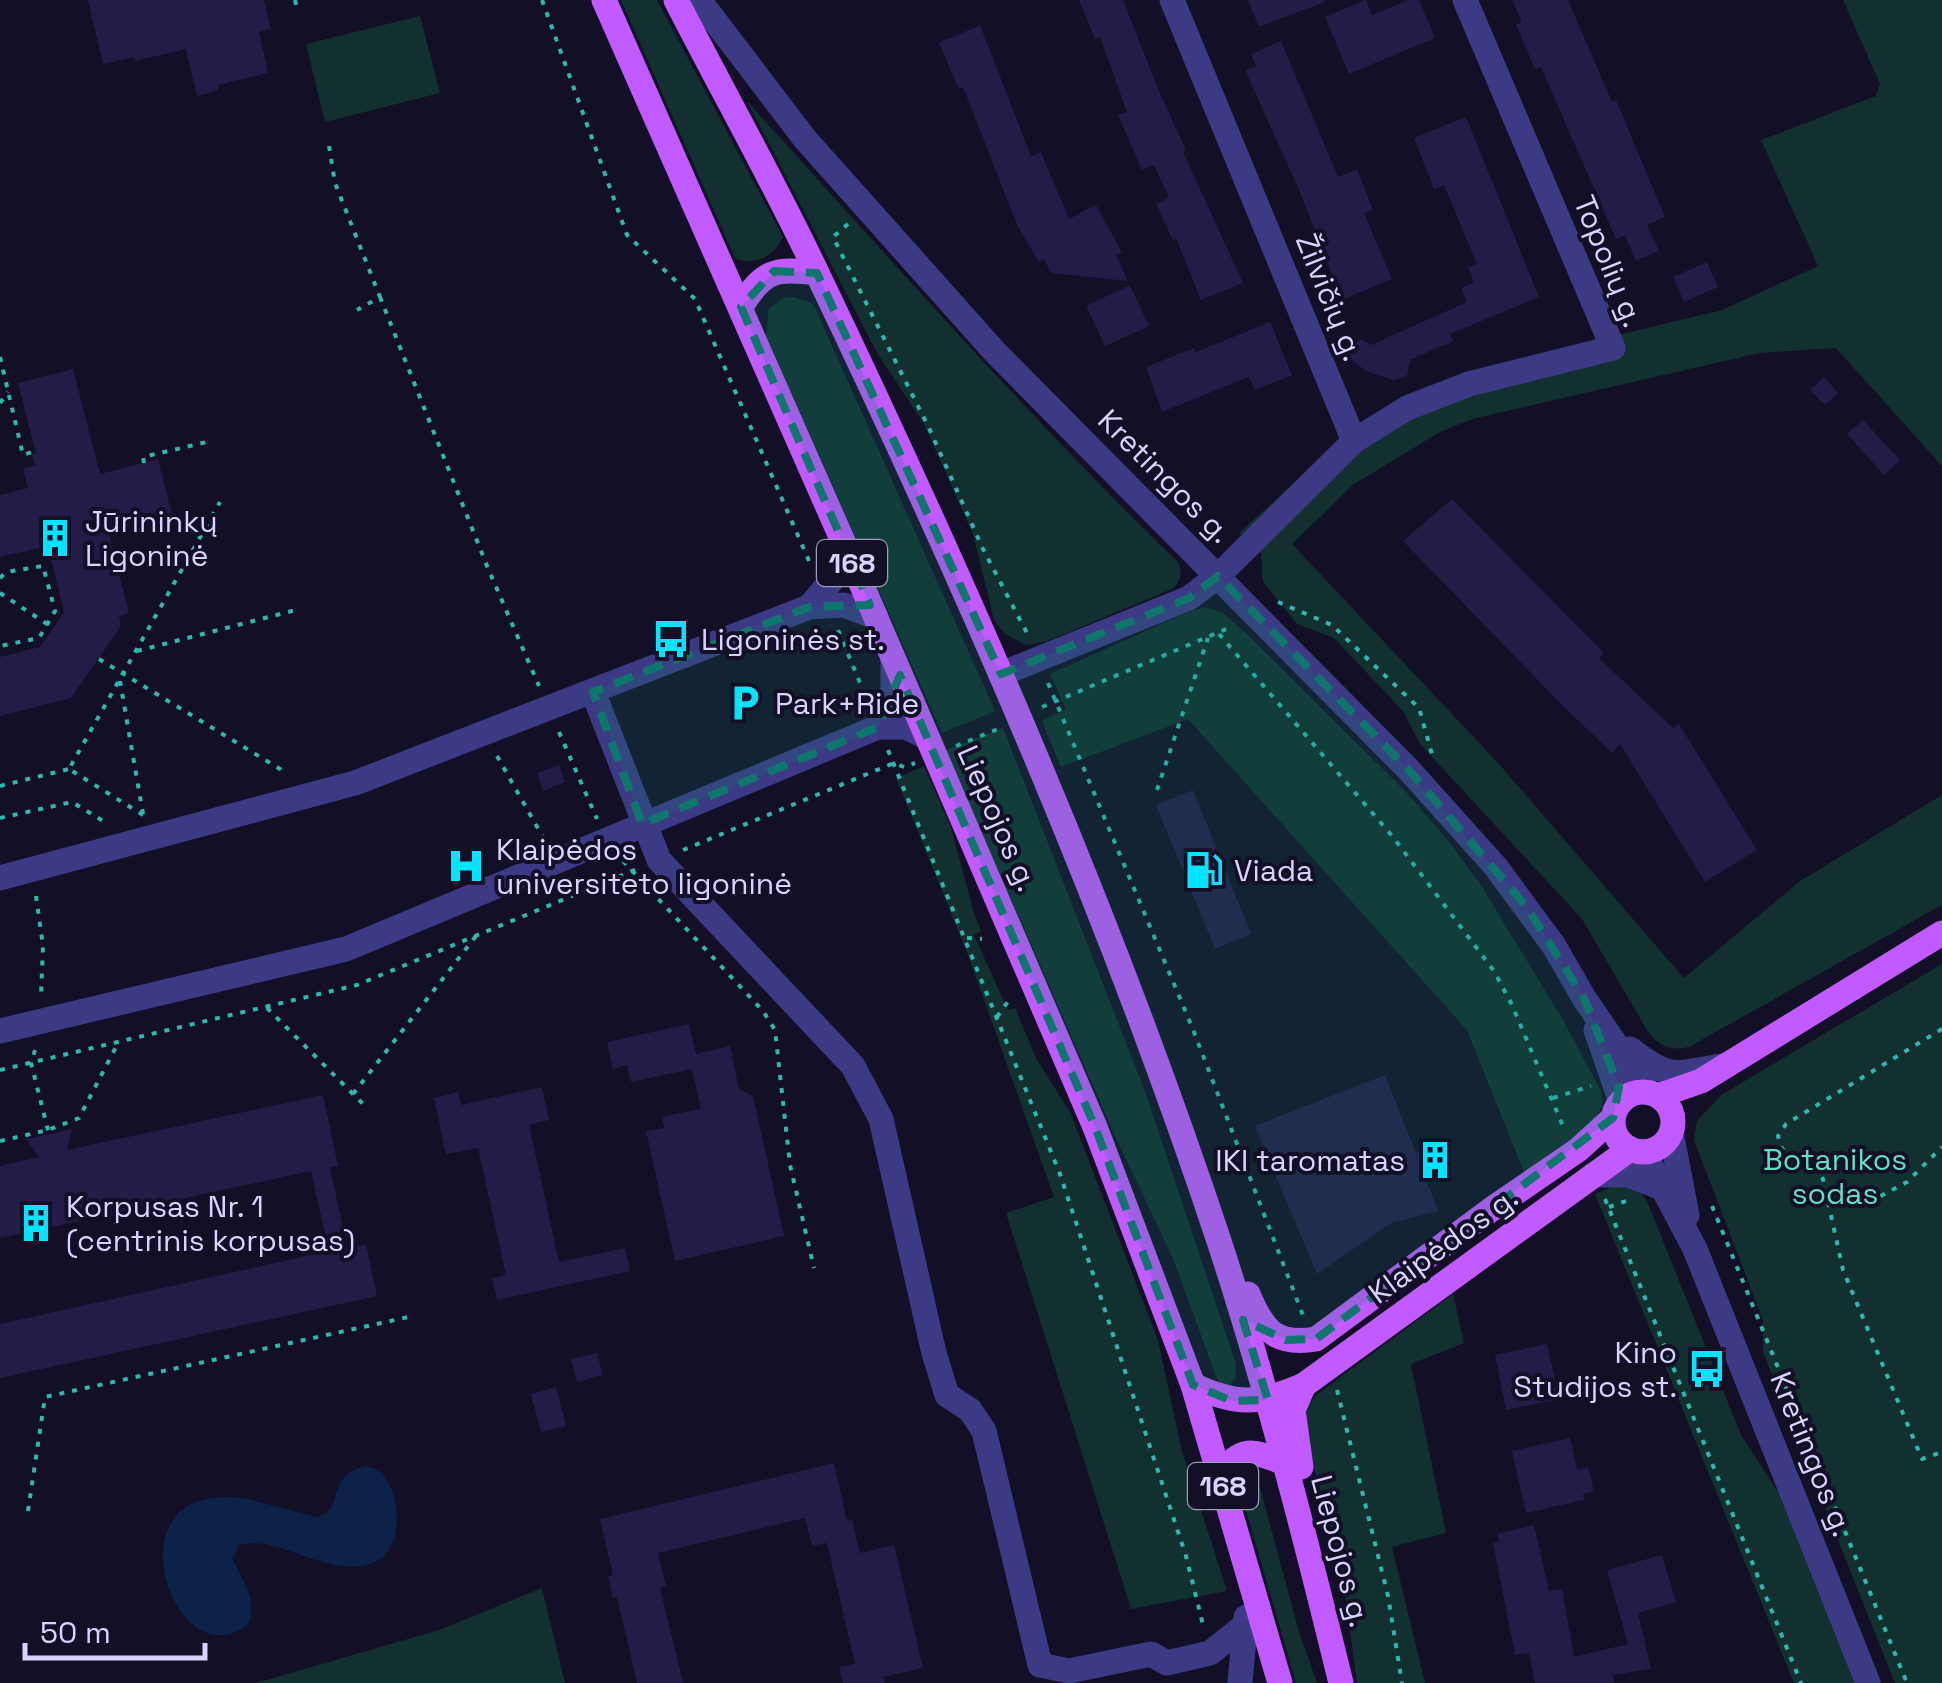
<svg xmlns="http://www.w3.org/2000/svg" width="1942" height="1683" font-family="'Space Grotesk',sans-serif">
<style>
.green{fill:#12302f}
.water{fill:#0c2248}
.building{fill:#241b47}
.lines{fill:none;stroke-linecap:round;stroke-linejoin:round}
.path{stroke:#2fb8b0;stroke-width:4;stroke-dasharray:5 8;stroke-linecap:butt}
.minor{stroke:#3d3a85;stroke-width:25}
.major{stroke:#c25bff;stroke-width:25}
.marked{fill:#0f766e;fill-opacity:0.2;stroke:#0f766e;stroke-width:8;stroke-dasharray:20 12;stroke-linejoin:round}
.labels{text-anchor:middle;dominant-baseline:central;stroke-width:8;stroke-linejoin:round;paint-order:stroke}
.shield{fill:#130f26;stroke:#9e99be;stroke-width:2.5}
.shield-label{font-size:28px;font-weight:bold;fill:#d9d4ff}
.street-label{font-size:30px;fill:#d9d4ff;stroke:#130f26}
.poi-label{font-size:30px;fill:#d9d4ff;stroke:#130f26;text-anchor:start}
.park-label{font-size:30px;fill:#5fe0c0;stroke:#130f26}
</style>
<rect width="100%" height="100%" fill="#130f26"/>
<g class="green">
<path d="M621,0H657L783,237C775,256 754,267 735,258Z"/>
<path d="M1843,0H1942V466L1836,348L1760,353L1472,419L1440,432L1353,485L1292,544L1499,764L1684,978L1800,881L1942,795V905L1689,1047C1670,1051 1659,1047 1647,1030L1582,919L1420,744L1403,711L1334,638L1297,624L1263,582L1261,553L1239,533L1343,438L1432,386L1485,367L1722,310L1818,266L1761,140L1876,96L1880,84Z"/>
<path d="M420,16L440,93L325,122L306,44Z"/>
<path d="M747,101C888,257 1027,415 1178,562C1183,574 1181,580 1172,589L1048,641L1026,645L1005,634L994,620L973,534L924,424L877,353Z"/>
<path d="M793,297L812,303L816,310L995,711L942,733L766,335L769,309L783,298Z"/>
<path d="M1205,607L1223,613L1247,634L1407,793L1450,843L1482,887L1563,1020L1601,1091L1602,1105L1595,1120L1526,1177L1467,1030L1188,719L1061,767L1042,721L1066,709L1050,674L1190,611Z"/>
<path d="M1003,728L1146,1094L1236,1364L1235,1379L1230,1385L1223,1386L1217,1379L1174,1261L1112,1129L946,750Z"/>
<path d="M924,766L951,827L974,913L981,931L974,935L1008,1010L1015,1008L1037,1060L1070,1112L1158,1340L1182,1451L1227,1591L1131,1609L1006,1213L1054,1197L968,955L896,778Z"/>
<path d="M1942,964V1683H1895L1763,1352V1320L1694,1140L1697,1121L1721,1095Z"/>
<path d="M1619,1184L1639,1190L1647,1201L1741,1435L1780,1495L1856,1683H1794L1595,1194Z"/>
<path d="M1453,1294L1464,1343L1411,1364L1446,1533L1392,1547L1425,1683H1357L1342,1572L1305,1433L1306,1408L1315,1396Z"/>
<path d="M1245,1473L1252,1474L1258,1480L1299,1632L1317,1683H1296L1238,1483Z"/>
<path d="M542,1588L565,1683H256L439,1630Z"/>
</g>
<path class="water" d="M366,1466C402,1470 411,1553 370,1564C324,1577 280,1534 239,1545L232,1558C242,1579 258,1600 248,1624C178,1683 108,1495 227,1497C256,1498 288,1511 317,1517C348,1509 321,1478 366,1466Z"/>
<g class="building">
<path d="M88,0H264L271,29L259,32L268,73L218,85L219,90L197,96L186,49L135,61L134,57L103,64Z"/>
<path d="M1079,0H1123L1161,96L1186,150L1183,152L1243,283L1201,300L1176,238L1173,240L1156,204L1169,197L1154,165L1142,170L1118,115L1127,112L1100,37L1095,39Z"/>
<path d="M1248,0H1325V2L1259,27Z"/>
<path d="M1366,0L1372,15L1408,0H1419L1435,38L1349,74L1325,17Z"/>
<path d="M1512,0H1568L1612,102L1616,100L1665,217L1647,225L1659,251L1636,261L1625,235L1616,239L1541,67L1535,69L1516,25L1522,22Z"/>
<path d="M980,25L1031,156L1041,152L1069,219L1096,205L1122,252L1116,255L1128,281L1051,273L1044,259L1039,262L1018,227L963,87L959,89L939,43Z"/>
<path d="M1281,41L1338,177L1357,169L1373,210L1364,213L1392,279L1342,300L1300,192L1245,70L1256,66L1251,54Z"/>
<path d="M1466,117L1539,297L1450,334L1453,341L1410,360L1407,376L1394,380L1366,371L1343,353L1361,339L1371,345L1467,302L1461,288L1474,282L1468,268L1477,264L1444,185L1434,189L1414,138Z"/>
<path d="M1707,262L1718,287L1684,302L1673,277Z"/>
<path d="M1130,285L1149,326L1105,346L1086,306Z"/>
<path d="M1270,322L1292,375L1255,390L1249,377L1162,412L1146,367L1194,348L1196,352Z"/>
<path d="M73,369L100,474L158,459L172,515L108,531L129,613L119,616L121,626L71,698L0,716V657L40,647L64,612L48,546L0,557V495L28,488L23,469L35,465L32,455L36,454L18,383Z"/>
<path d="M1824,377L1838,393L1825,405L1810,390Z"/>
<path d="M1863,420L1900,460L1884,475L1847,434Z"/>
<path d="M1452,499L1604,653L1599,658L1673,728L1679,724L1757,850L1705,882L1620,744L1612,753L1560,703L1403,541Z"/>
<path d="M559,765L565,782L543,791L537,773Z"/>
<path d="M1193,790L1251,934L1215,949L1156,805Z"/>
<path d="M689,1024L696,1054L730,1046L739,1089L753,1096L784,1236L675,1261L646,1131L664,1128L662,1117L701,1109L692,1069L631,1082L627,1065L613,1069L607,1042Z"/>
<path d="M1385,1075L1416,1153L1436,1146L1445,1169L1425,1177L1438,1211L1391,1223L1317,1274L1255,1126Z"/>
<path d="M542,1087L549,1120L529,1125L559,1262L625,1248L630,1271L497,1300L492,1278L506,1275L478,1148L446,1154L434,1098L458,1092L461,1105Z"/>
<path d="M323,1095L338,1166L330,1167L347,1249L366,1244L377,1296L0,1378V1324L329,1251L311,1171L0,1238V1166L39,1157L26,1139L72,1129L67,1150Z"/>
<path d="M1547,1344L1559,1399L1506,1410L1495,1355Z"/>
<path d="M597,1353L603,1375L577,1382L571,1359Z"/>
<path d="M556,1387L566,1426L541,1432L531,1394Z"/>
<path d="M1570,1438L1577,1470L1588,1467L1594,1491L1583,1494L1584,1500L1526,1513L1512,1451Z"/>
<path d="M834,1463L847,1521L852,1520L860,1553L894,1545L923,1668L883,1677L885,1683H843L839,1667L855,1664L827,1543L812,1546L805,1518L658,1553L666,1586L660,1588L683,1683H637L617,1597L613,1598L608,1576L613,1575L600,1519Z"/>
<path d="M1534,1525L1549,1591L1562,1589L1574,1657L1628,1644L1607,1570L1662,1555L1676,1602L1638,1613L1651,1669L1613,1675L1614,1683H1535L1529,1653L1515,1655L1493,1543L1499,1542L1497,1534Z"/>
</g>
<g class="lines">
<g class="path">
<path d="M295,0L297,9"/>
<path d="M542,0L627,235L695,299L809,561"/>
<path d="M329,146L335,183L380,297L357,310"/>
<path d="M848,224L833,237L929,428L983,549L1029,637"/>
<path d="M380,297L487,566L539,686"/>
<path d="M0,357L23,455L35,451"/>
<path d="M0,403L8,392"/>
<path d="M144,463L143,457L207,442"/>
<path d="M0,578L6,572L43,566L55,611L39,638L0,646"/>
<path d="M0,593L53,628"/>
<path d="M1278,602L1332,625L1419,708L1433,758"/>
<path d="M838,630L865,695"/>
<path d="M1219,634L1393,837L1494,971L1512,1005L1565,1131"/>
<path d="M137,651L296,610"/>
<path d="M99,659L285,772"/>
<path d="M120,681L143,814"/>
<path d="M1048,683L1192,1027L1304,1318"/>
<path d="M1042,707L1231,627"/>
<path d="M559,732L597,819"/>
<path d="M956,746L998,729"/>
<path d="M888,750L1060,1174L1186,1556L1204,1629"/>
<path d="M497,756L544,839"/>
<path d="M0,786L69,769"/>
<path d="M1157,790L1208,638"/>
<path d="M143,815L69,769L220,502"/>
<path d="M0,818L72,802L108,824"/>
<path d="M683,850L894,763L904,767L915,763"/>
<path d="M623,861L763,1011L775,1030L790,1165L814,1268"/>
<path d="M36,896L43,946L41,996"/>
<path d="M967,938L982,939"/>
<path d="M267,1008L366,1107"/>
<path d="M997,1017L1009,1000"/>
<path d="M1942,1029L1786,1124L1778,1136L1782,1149L1813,1167L1823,1179L1843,1270L1922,1459L1942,1452"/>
<path d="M35,1050L31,1063L49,1134"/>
<path d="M0,1070L357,985L637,869"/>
<path d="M353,1094L476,936"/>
<path d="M1553,1098L1591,1086"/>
<path d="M0,1141L48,1130L79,1118L117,1045"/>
<path d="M1829,1197L1877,1198L1907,1182L1942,1147"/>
<path d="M1605,1199L1801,1683"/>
<path d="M1712,1206L1907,1683"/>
<path d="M1609,1207L1629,1200"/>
<path d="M1337,1390L1388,1596L1402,1683"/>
<path d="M28,1511L45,1397L413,1316"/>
</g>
<g class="minor">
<path d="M699,0L805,139L995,352L1408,769L1496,867L1554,946L1584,998L1649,1093"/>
<path d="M1354,441L1407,408L1469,384L1613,348L1465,0"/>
<path d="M809,607L832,580L842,539"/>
<path d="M1001,674L1189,598L1218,576L1354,441L1172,0"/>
<path d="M593,692L659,860L853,1066L881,1119L934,1353L947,1395L970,1410L984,1431L1040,1665L1069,1671L1151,1654L1167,1663L1210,1653L1244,1626"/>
<path d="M878,727L893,689V658"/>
<path d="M0,878L355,783L809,607L844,605L876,617"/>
<path d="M1596,1030L1621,1102"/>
<path d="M0,1031L346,949L878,727H906L928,738"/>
<path d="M1630,1049C1670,1080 1673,1074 1721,1066"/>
<path d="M1671,1132L1687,1215"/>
<path d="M1643,1151L1695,1249L1868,1683"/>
<path d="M1593,1175H1629L1662,1188"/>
<path d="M1240,1683L1246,1617"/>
</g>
<g class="major">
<path d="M604,0L842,539L1095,1127L1193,1385L1280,1683"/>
<path d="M676,0C723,92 774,182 818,275C969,590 1110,912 1220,1244C1267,1388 1305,1536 1341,1683"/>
<path d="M741,307C763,270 775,268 817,273"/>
<circle cx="1643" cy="1122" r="30"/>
<path d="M1658,1096L1701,1081L1942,933"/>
<path d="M1248,1294C1263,1330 1275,1346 1316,1339L1496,1206L1578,1150L1613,1118"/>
<path d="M1193,1385C1237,1406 1260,1404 1304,1385L1630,1149"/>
<path d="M1301,1467L1293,1410L1304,1385"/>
<path d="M1221,1477C1240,1445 1253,1450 1284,1463"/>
</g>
</g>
<path class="marked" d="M774,271L817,273L1001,674L1189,598L1218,576L1408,769L1526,906L1584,998L1619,1087L1613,1118L1316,1339L1286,1340L1243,1320L1268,1400L1232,1401L1193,1385L1095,1127L900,675L878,727L642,824L593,692L809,607L870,605L741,307Z"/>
<defs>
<g id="building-bare" transform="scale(3)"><path d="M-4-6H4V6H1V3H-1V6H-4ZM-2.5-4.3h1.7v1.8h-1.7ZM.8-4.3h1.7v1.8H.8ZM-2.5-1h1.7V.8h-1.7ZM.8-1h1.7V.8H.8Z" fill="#00e5ff" stroke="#130f26" stroke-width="2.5" paint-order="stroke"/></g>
<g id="bus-bare" transform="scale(3)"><path d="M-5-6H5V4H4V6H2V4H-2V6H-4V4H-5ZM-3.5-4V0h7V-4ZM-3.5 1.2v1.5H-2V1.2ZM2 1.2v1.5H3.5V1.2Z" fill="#00e5ff" stroke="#130f26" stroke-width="2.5" paint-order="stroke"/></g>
<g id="parking-bare" transform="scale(3)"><path d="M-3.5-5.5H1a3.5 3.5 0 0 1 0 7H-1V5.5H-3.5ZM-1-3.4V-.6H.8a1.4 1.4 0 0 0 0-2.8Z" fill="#00e5ff" stroke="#130f26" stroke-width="2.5" paint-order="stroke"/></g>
<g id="hospital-bare" transform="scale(3)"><path d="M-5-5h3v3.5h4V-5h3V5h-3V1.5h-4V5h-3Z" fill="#00e5ff" stroke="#130f26" stroke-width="2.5" paint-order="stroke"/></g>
<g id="fuel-bare" transform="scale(3)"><path d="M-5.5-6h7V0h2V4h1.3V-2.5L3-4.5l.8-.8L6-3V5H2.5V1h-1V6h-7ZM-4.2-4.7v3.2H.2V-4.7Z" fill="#00e5ff" stroke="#130f26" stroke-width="2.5" paint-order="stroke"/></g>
</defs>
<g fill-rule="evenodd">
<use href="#building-bare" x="55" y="538"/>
<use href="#bus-bare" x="671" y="639"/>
<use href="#parking-bare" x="745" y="703"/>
<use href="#hospital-bare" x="466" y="866"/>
<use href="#fuel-bare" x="1204" y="870"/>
<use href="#building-bare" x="1435" y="1160"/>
<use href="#building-bare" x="36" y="1223"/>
<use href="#bus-bare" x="1707" y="1369"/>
</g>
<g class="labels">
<g class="shield">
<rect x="817" y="540" width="70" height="46" rx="8"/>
<rect x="1188" y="1463" width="70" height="46" rx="8"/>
</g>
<g class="shield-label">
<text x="852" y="563">168</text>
<text x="1223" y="1486">168</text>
</g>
<g class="street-label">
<text transform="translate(1609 261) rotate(68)">Topolių g.</text>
<text transform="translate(1330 297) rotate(68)">Žilvičių g.</text>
<text transform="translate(1165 476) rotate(45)">Kretingos g.</text>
<text transform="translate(998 818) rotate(66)">Liepojos g.</text>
<text transform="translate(1443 1245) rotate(-36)">Klaipėdos g.</text>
<text transform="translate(1812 1454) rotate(68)">Kretingos g.</text>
<text transform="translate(1341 1551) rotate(75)">Liepojos g.</text>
</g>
<g class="poi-label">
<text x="85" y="521">Jūrininkų<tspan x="85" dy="34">Ligoninė</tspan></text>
<text x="701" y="639">Ligoninės st.</text>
<text x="775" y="703">Park+Ride</text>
<text x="496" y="849">Klaipėdos<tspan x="496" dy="34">universiteto ligoninė</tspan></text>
<text x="1234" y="870">Viada</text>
<text x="1405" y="1160" text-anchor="end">IKI taromatas</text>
<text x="66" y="1206">Korpusas Nr. 1<tspan x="66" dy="34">(centrinis korpusas)</tspan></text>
<text x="1677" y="1352" text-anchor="end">Kino<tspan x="1677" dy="34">Studijos st.</tspan></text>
</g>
<g class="park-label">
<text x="1835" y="1159">Botanikos<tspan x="1835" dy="34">sodas</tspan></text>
</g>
</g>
<path d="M25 1643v15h180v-15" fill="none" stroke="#d9d4ff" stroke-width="5"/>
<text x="40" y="1643" font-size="30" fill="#d9d4ff" stroke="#130f26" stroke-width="8" paint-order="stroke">50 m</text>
</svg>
